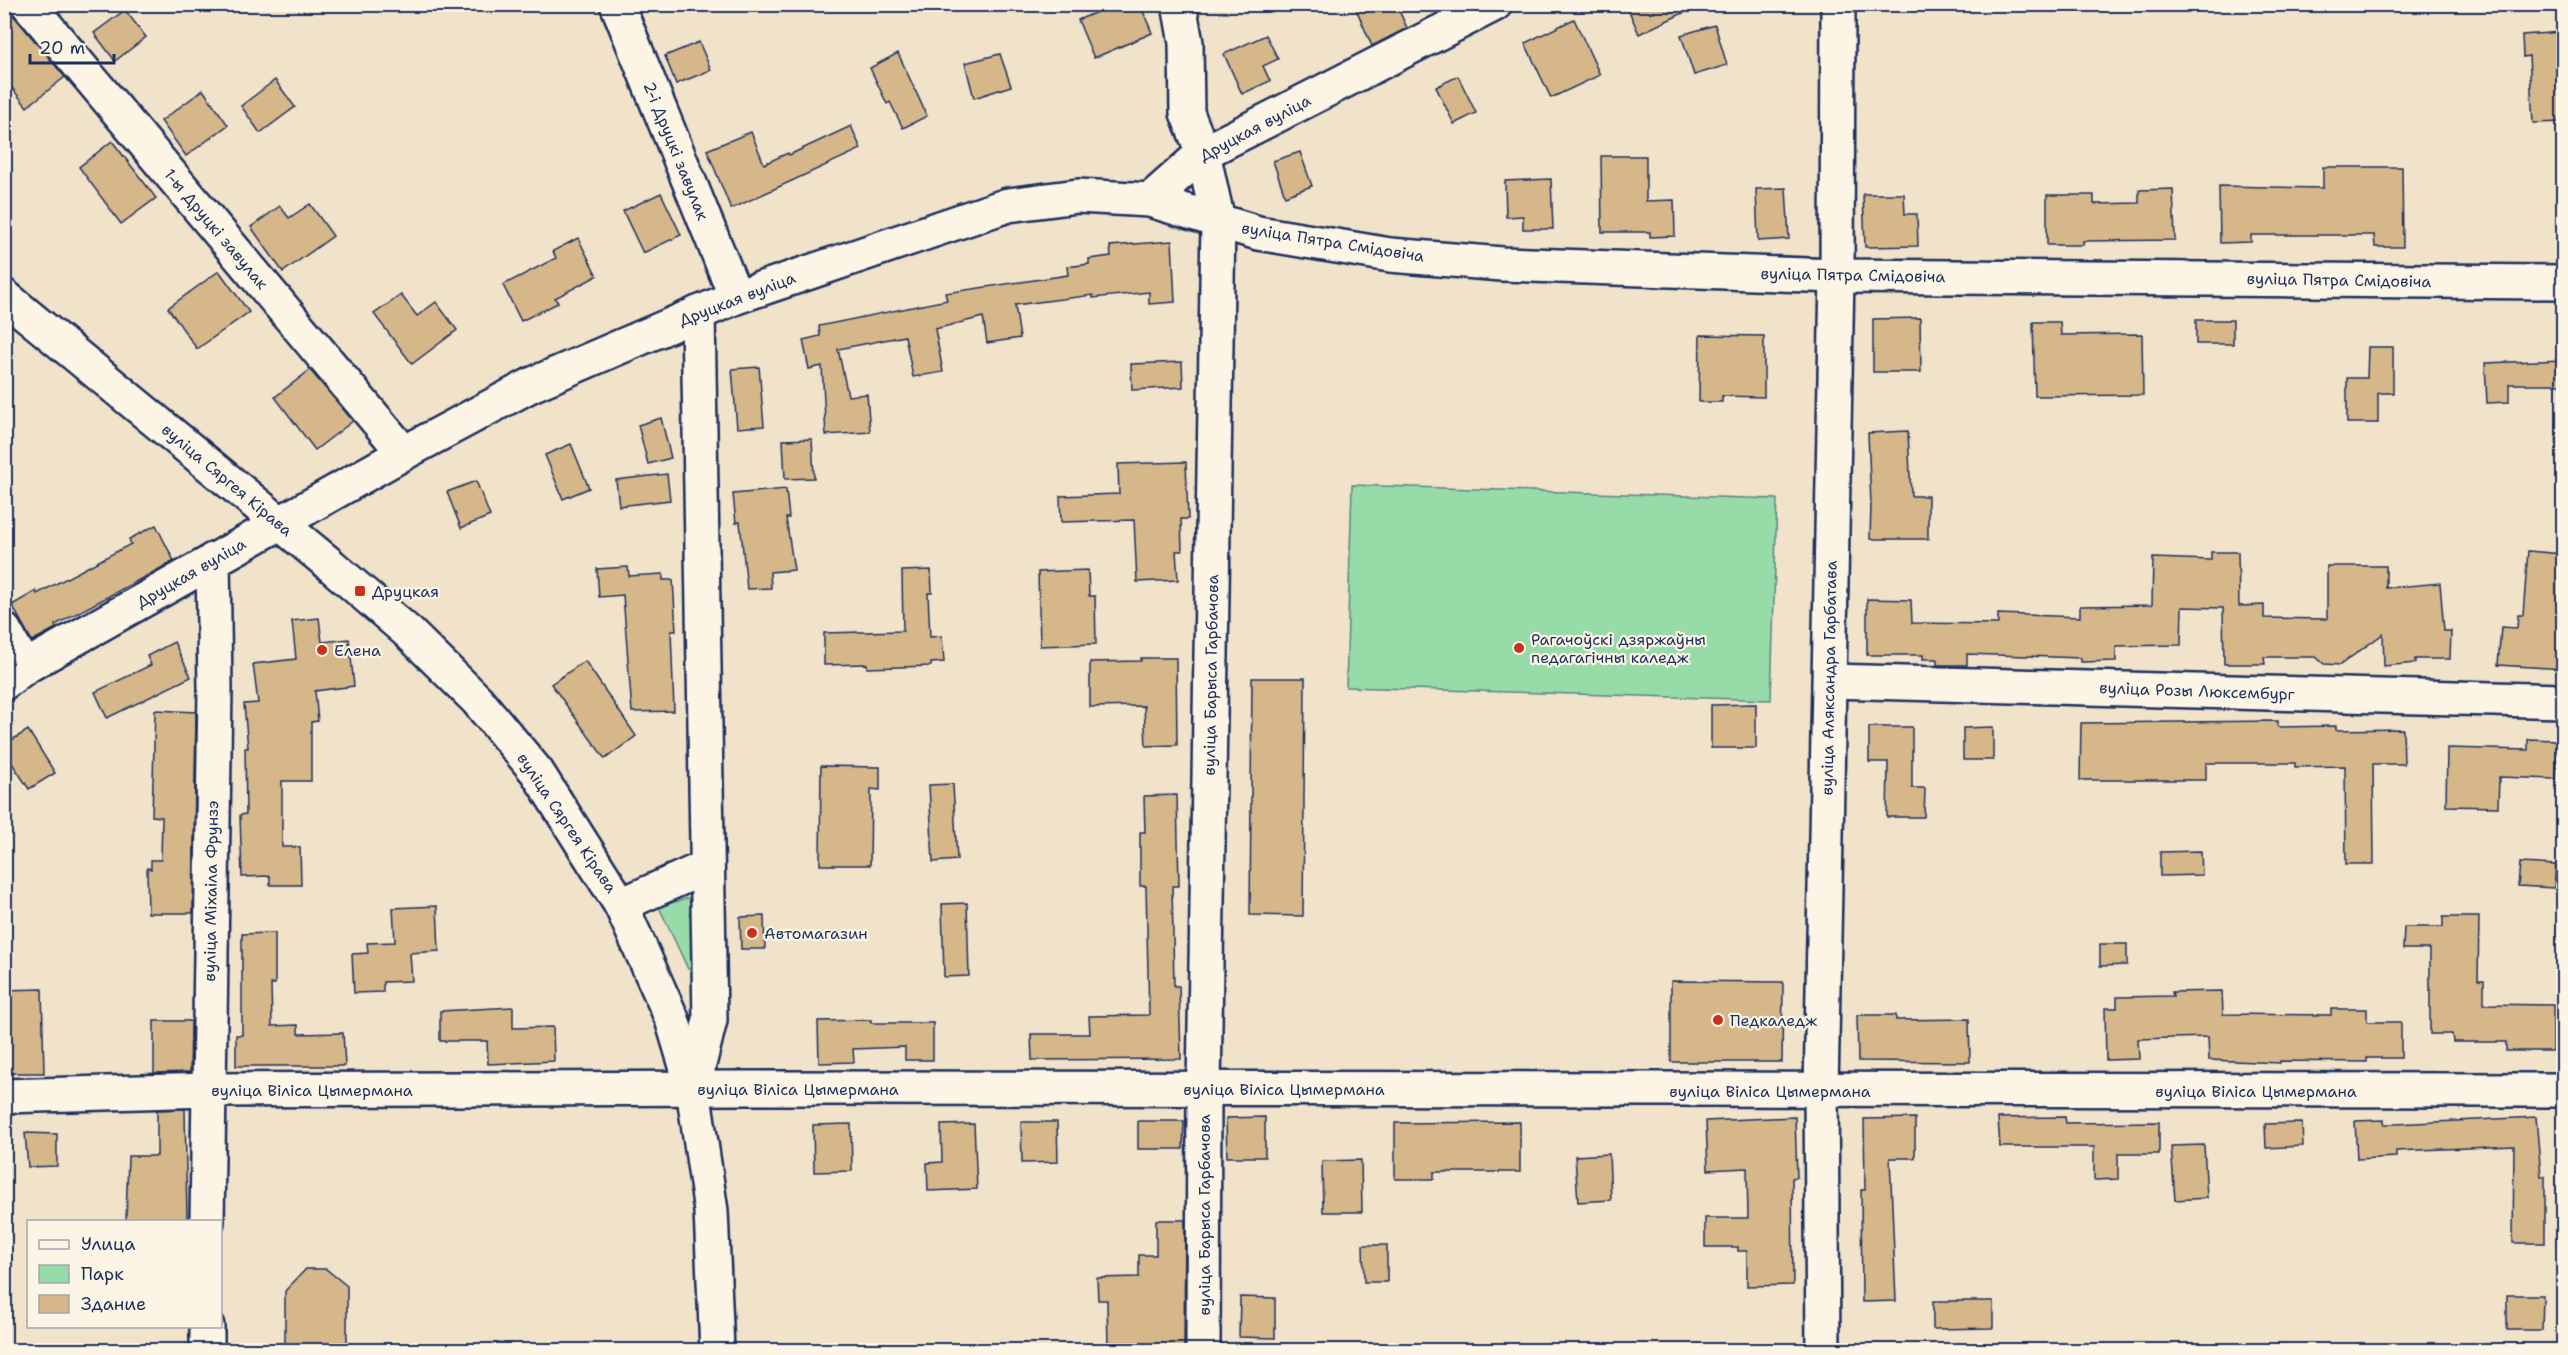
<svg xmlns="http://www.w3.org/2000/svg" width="2568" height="1355" font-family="'Shantell Sans',sans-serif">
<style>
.green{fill:#97dba8;stroke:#598583;stroke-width:1.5}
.building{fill:#d6b78a;stroke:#1b2f5e;stroke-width:1.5}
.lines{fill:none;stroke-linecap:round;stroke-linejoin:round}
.minor-casing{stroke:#1b2f5e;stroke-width:38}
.primary-casing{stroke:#1b2f5e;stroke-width:38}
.minor{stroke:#fcf5e5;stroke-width:33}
.primary{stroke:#fcf5e5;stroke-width:33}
.poi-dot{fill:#c8321e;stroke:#fcf5e5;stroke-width:2}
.labels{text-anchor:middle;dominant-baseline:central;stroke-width:4.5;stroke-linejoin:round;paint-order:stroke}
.street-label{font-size:16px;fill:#1b2f5e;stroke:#fcf5e5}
.poi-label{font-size:16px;fill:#1b2f5e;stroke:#fcf5e5;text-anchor:start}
</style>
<rect width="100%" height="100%" fill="#f1e2ca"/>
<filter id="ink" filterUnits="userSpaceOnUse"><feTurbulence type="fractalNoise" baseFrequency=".0167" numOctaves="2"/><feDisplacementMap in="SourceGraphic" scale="12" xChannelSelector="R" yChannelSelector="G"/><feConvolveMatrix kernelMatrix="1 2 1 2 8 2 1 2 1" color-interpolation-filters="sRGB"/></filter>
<g filter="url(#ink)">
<g class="green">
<path d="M1352,485L1777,499L1771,700L1346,687Z"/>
<path d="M688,898L696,902L695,968L688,969L659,907Z"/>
</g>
<g class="building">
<path d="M4,4H8L14,16L65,77L27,107L4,78Z"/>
<path d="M1116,4H1140L1152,33L1094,58L1078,20Z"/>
<path d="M1354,4H1396L1407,28L1372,46Z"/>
<path d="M1626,4H1702L1639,34Z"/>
<path d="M125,10L146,37L115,61L94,33Z"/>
<path d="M1574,19L1600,75L1551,98L1525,43Z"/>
<path d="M1715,25L1727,65L1694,75L1681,35Z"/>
<path d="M2561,32L2564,122L2533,123L2529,56L2523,57L2522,35Z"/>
<path d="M1266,35L1278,59L1263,66L1270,81L1242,94L1224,54Z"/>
<path d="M699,42L711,70L676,84L665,56Z"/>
<path d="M898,53L927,116L903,128L890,102L887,104L870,68Z"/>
<path d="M1000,54L1011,86L974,98L965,63Z"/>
<path d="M1458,76L1476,113L1454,124L1436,87Z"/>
<path d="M275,80L295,107L260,133L241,106Z"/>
<path d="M203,90L228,125L186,156L161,121Z"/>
<path d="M851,126L861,149L731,209L707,150L751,132L764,164L788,153L789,155Z"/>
<path d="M112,141L156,198L121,224L79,167Z"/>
<path d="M1300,152L1312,186L1285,196L1273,161Z"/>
<path d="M1601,156H1646V201L1674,200L1675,236L1650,237V232H1602Z"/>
<path d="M2323,167H2402L2403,247H2375L2374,235H2251V242L2220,243L2219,186L2323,188Z"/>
<path d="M1551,179L1553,229H1523V216L1506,217L1505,181Z"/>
<path d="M1786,188L1789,239L1758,241L1756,189Z"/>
<path d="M2173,189L2175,240L2083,241V245H2047V195H2094V204L2139,203V190Z"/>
<path d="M661,193L681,235L643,253L623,211Z"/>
<path d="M1863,194H1904L1905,214H1917L1918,246L1865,247Z"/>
<path d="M310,204L333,236L283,272L251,227L280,206L289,218Z"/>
<path d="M578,238L597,276L555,298L558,303L521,321L503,285L556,258L553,251Z"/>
<path d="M1172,241L1175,302L1149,304V292L1093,298V295L1015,305L1020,338L987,343L983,317L935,329L943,372L913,377L905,336L838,349L848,396L867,394L870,432L826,435L822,366L809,369L803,340L820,336L819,326L947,300L945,293L1068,275L1067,267L1089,264V259L1111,256L1110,246Z"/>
<path d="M219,271L249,312L197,349L168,308Z"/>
<path d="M401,295L417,316L436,302L457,330L412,364L374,314Z"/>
<path d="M1920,318L1921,372H1873V319Z"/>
<rect x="2196" y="320" width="37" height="24"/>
<path d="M2033,322H2060L2061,335L2142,334L2143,395L2035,396Z"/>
<path d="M1700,335L1764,336V397L1722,396V402H1699Z"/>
<path d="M2368,347H2393V393H2378V423H2347V378H2367Z"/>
<path d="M2564,360V384H2509V402L2487,403L2485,363Z"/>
<path d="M1182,362L1183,387L1132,390L1131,364Z"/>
<path d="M759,367L764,426L737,428L732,369Z"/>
<path d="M310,370L353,421L315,450L275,397Z"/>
<path d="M661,418L671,458L648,464L638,425Z"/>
<path d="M1908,431L1911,496H1928V539H1870L1871,504L1868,433Z"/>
<path d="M812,439L814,478L785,479L783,440Z"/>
<path d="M571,444L589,488L563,499L545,455Z"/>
<path d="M1186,462L1188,519H1181L1182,551H1176L1178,580L1137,582L1134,520L1061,522L1060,496L1119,494L1118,464Z"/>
<path d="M667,474L670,500L619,506L616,480Z"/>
<path d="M476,481L490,516L461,528L447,492Z"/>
<path d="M786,489L789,518H786L794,570L770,572L771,588L747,589L740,522L736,523L733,494Z"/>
<path d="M156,525L174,561L55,625L56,628L32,641L12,605L36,591L37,594L131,544L129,539Z"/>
<path d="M2528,551L2564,554V669L2498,665L2501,627L2517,628L2518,615H2523Z"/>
<path d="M2211,552H2238L2239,606L2264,605V618L2327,619V566H2386V588L2440,583L2444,631H2451L2450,659H2415V663L2384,666L2383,634L2340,665L2324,664L2316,657H2264L2265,664H2224L2223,608L2182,607L2181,645L2116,646V661L2081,662V658L1967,654V665H1937V659H1923V655H1867V599L1911,600L1912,623L1998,624V614L2080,617V606L2152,605L2153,558L2211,560Z"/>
<path d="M628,567L629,576L663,574V580H673L676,631H671L674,711L632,712L623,595L599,597L597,569Z"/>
<path d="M931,570L932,593H928L930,637L942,636L944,662L931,663V666L867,668V664L824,665V633L903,631L902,571Z"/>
<path d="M1088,570L1089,596H1095L1096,644L1040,646L1038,572Z"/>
<path d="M319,618L322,642L349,639L354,686L315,691L318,721L311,722V781H282V847H300L301,885H270V876L242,877L240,815L246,814L245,748H248L244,704L258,703L253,664L296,659L292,621Z"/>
<path d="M174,642L191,677L107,718L95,692L151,665L147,656Z"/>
<path d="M1141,658H1176L1177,745L1146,746L1144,706L1090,707V662L1141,661Z"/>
<path d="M585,661L636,736L605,759L551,684Z"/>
<path d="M1252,678H1305L1303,916L1250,915Z"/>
<path d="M1756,704V748H1711V705Z"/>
<path d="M155,710L196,712L193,913H148L147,868L151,869V860H161L162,817L152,816Z"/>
<path d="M2278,721V727L2336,726V730L2403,729L2404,764H2373L2374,864H2346L2345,766L2295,767V763H2206V780H2080L2081,723Z"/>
<path d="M1869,727H1912V788H1925L1924,817H1887L1888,762H1869Z"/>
<path d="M1993,727V760H1963V728Z"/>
<path d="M28,730L55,773L29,789L4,751V745Z"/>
<path d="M2528,739L2558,740L2556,779L2499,777L2498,807L2446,806L2447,748L2528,750Z"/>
<path d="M821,766L880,767V790L871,789L870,865H820Z"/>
<path d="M953,784L957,860L933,862L929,785Z"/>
<path d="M1177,795L1179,886H1172L1174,986H1179L1181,1059L1032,1060L1031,1034H1090L1089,1016L1149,1015L1146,886H1140V832H1145L1144,796Z"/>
<path d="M2201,851L2202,875L2160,876V852Z"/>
<path d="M2520,863L2556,865L2554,888L2518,886Z"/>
<path d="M967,903L969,976L944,977L942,904Z"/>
<path d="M437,906L439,951L410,953L412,981L383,982V992L354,993L352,954L368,953L367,943L395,942L393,908Z"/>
<path d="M764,916L765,949H741L740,917Z"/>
<path d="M2443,917H2479L2478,980H2484V1004L2553,1005V1051H2506V1042H2453L2452,1034H2430V949H2403L2404,927H2443Z"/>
<path d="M275,933V984H271L272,1026L298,1025V1034L343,1033L345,1066H236V1035H242V934Z"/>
<path d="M2100,944H2127V965L2100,966Z"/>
<path d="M1671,981L1783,982L1782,1062H1671Z"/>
<path d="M42,989L44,1073H4V990Z"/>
<path d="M2222,991L2223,1014L2331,1015V1009H2367V1022H2401V1058H2367V1062L2280,1061V1063L2209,1060L2208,1037L2138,1039L2139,1059L2106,1060L2105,1008H2117V997L2173,996L2172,992Z"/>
<path d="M513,1007V1028L553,1027L554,1061L488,1064L487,1041H440V1011Z"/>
<path d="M1857,1015H1896V1020L1969,1019L1970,1062L1858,1061Z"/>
<path d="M871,1020V1023H933V1060H905V1047L853,1049L854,1062L819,1063L818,1021Z"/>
<path d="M154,1021H191L190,1072L154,1073Z"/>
<path d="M185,1109L187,1221H126L128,1156H157V1110Z"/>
<path d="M1265,1117V1157H1227L1226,1118Z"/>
<path d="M1795,1117L1797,1177L1792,1178L1793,1285L1747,1286V1251H1738V1247H1705V1218H1748L1747,1168L1708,1170L1706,1121Z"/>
<path d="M2065,1117L2066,1123L2159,1122V1154H2118V1179L2094,1180V1147H2000L1998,1118Z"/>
<path d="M2536,1117L2541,1176H2545V1243H2513L2514,1146L2396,1151V1157L2357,1159L2355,1121L2384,1120V1124H2395Z"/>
<path d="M1915,1118V1158H1890L1896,1301L1862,1302L1861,1190H1865L1864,1119Z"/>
<path d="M1138,1121H1184L1183,1149H1138Z"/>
<path d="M1021,1122H1057L1058,1162L1022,1163Z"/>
<path d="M1520,1122V1172H1434V1179H1395V1123Z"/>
<path d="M2302,1123L2303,1146L2266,1148L2265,1124Z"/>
<path d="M851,1124L852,1171L814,1172L813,1125Z"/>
<path d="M974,1124L977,1189L928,1191L927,1163L942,1162L941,1125Z"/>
<path d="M25,1133L57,1134V1166L28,1167Z"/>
<path d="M2204,1145L2207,1198L2175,1200L2171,1146Z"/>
<path d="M1609,1154L1611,1200L1578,1202L1575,1156Z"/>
<path d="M1361,1160L1362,1212H1323L1322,1161Z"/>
<path d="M1156,1220H1185L1184,1350H1154V1346L1108,1347L1107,1300H1098L1097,1278L1139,1277V1255H1156Z"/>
<path d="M1363,1245H1387V1282H1364Z"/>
<path d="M306,1269H326L347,1286V1350H285V1291Z"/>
<path d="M2507,1295H2543L2542,1330H2507Z"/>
<path d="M1240,1297L1275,1298V1338L1239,1337Z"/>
<path d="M1933,1301H1993V1328L1933,1329Z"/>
</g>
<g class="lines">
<g class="minor-casing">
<g id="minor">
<path d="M28,4L404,453"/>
<path d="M617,4L736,297"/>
<path d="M1179,4L1186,43L1187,113L1203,153L1218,221L1204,1088L1203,1350"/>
<path d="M1150,200L1203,153L1495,4"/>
<path d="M4,630L25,667"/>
<path d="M1830,681L2564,701"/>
<path d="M4,683L25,667L404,453L531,385L736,297L1008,205L1078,196L1150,200L1258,233L1390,255L1502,264L1837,276L2564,282"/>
<path d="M621,905L706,867"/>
<path d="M693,1089L710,1020L698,313"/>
<path d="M4,1096L208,1090L743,1088L2564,1090"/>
<path d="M207,1222L215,688L213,560"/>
<path d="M207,1350V1326"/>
<path d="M1823,1350L1821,1091L1837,276L1838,4"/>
</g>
</g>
<g class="primary-casing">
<path id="primary" d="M4,296L327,562L409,633L477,700L537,772L621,905L672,1019L693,1089L711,1211L717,1350"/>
</g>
<use href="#minor" class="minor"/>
<use href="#primary" class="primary"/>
</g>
</g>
<g class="poi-dot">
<rect x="354" y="585" width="12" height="12" rx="3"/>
<circle cx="1519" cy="648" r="6"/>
<circle cx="322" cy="650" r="6"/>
<circle cx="752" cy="933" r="6"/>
<circle cx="1718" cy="1020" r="6"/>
</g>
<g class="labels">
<g class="street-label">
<text transform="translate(1255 128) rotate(-28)">Друцкая вуліца</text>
<text transform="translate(676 151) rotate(68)">2-і Друцкі завулак</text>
<text transform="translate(216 229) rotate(50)">1-ы Друцкі завулак</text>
<text transform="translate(1333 242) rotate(9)">вуліца Пятра Смідовіча</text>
<text transform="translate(1853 275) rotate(1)">вуліца Пятра Смідовіча</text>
<text transform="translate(2339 280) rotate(1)">вуліца Пятра Смідовіча</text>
<text transform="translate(737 299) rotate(-21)">Друцкая вуліца</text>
<text transform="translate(227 480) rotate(40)">вуліца Сяргея Кірава</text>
<text transform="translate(191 573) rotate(-30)">Друцкая вуліца</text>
<text transform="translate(1211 675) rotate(-89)">вуліца Барыса Гарбачова</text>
<text transform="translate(1829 678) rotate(-89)">вуліца Аляксандра Гарбатава</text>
<text transform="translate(2197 691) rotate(2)">вуліца Розы Люксембург</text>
<text transform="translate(567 823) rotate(56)">вуліца Сяргея Кірава</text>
<text transform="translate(211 891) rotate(-89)">вуліца Міхаіла Фрунзэ</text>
<text x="798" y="1089">вуліца Віліса Цымермана</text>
<text x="1284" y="1089">вуліца Віліса Цымермана</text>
<text x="312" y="1090">вуліца Віліса Цымермана</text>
<text x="1770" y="1091">вуліца Віліса Цымермана</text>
<text x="2256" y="1091">вуліца Віліса Цымермана</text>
<text transform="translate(1204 1215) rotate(-90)">вуліца Барыса Гарбачова</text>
</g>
<g class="poi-label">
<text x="372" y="591">Друцкая</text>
<text x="1531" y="639">Рагачоўскі дзяржаўны<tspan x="1531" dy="18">педагагічны каледж</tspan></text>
<text x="334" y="650">Елена</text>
<text x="764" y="933">Автомагазин</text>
<text x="1730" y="1020">Педкаледж</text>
</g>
</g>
<rect width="2568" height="1355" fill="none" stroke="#fcf5e5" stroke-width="24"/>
<rect x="12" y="12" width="2544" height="1331" fill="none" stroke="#1b2f5e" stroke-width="2" filter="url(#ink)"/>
<rect x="27" y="1220" width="195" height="108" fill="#fcf5e5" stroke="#a2a6af" stroke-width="1.5"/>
<rect x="39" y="1240" width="30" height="9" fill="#fcf5e5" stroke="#a2a6af" stroke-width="1.5"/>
<text x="81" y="1250" font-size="18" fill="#1b2f5e">Улица</text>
<rect x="39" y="1265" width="30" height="18" fill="#97dba8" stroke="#a2a6af" stroke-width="1.5"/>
<text x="81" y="1280" font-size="18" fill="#1b2f5e">Парк</text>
<rect x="39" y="1295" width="30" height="18" fill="#d6b78a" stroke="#a2a6af" stroke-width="1.5"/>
<text x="81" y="1310" font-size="18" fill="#1b2f5e">Здание</text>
<path d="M30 54v9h84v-9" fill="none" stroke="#1b2f5e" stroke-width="3"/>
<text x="39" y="54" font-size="18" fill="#1b2f5e" stroke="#fcf5e5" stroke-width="4.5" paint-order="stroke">20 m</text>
</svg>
